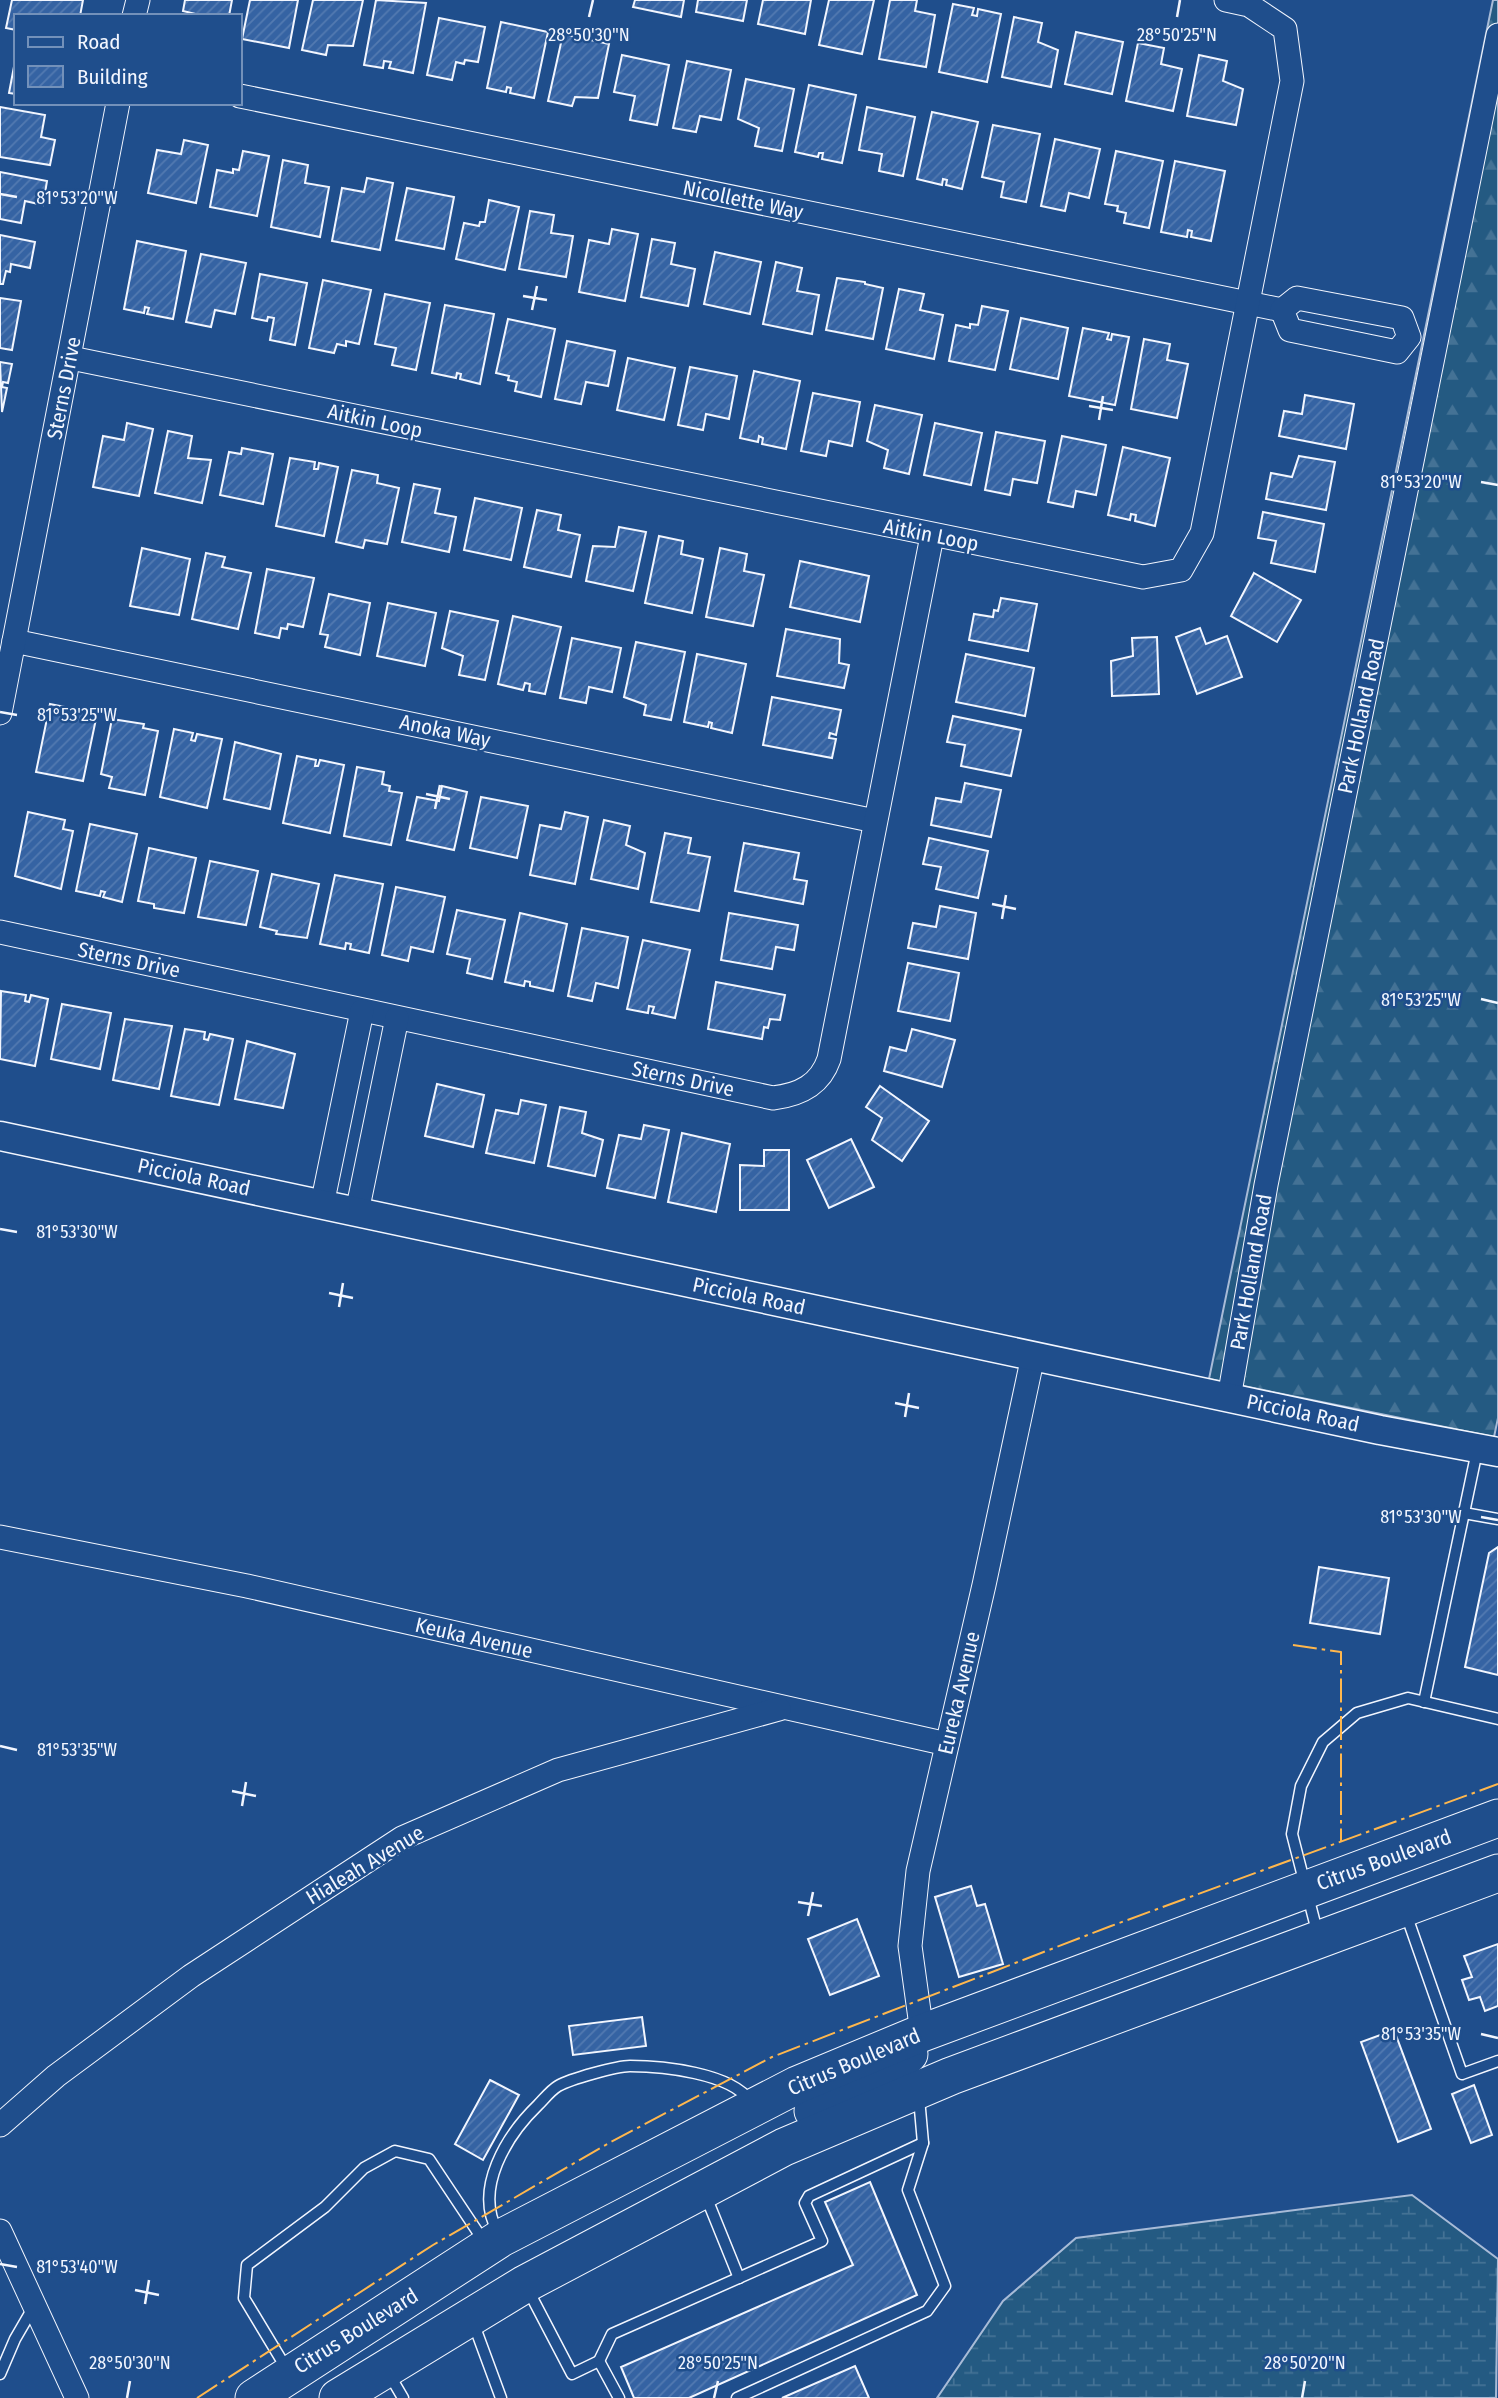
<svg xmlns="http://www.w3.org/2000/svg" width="1498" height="2398" font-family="'Fira Sans Condensed',sans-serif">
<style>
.forest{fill:url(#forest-firs);stroke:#a8bbd7;stroke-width:2}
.wetland{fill:url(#wetland-marsh);stroke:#a8bbd7;stroke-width:2}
.building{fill:url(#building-hatch);stroke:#f2f6ff;stroke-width:2}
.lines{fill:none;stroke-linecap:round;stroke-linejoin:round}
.service-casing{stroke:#f2f6ff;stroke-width:13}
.minor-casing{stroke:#f2f6ff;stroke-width:25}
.tertiary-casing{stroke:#f2f6ff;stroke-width:31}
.trunk-casing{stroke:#f2f6ff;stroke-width:39}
.service{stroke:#1f4e8c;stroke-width:10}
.minor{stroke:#1f4e8c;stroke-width:23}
.tertiary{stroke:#1f4e8c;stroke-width:28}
.trunk{stroke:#1f4e8c;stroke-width:37}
.power{stroke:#ffb74d;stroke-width:2;stroke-dasharray:24 5 3.5 5;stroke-linecap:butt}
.ticks{fill:none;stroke:#f2f6ff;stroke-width:2.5}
.labels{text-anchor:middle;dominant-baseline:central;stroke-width:5;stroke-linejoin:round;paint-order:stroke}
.street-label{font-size:21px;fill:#f2f6ff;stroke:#1f4e8c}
.ticks-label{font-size:18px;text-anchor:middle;fill:#f2f6ff;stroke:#1f4e8c;stroke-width:5;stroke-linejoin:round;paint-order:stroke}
</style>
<defs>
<pattern id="forest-firs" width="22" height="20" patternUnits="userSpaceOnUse" patternTransform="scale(1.75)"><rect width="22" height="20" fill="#245a82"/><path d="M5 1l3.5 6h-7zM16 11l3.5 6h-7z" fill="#447295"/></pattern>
<pattern id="wetland-marsh" width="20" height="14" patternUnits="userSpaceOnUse" patternTransform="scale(1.75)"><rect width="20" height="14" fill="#245a82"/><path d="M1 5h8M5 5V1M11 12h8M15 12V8" fill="none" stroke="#447295"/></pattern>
<pattern id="building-hatch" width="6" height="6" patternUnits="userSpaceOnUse" patternTransform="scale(1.75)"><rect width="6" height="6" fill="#3563a3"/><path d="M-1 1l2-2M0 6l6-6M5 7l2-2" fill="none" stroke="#537ab1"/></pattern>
</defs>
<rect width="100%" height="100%" fill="#1f4e8c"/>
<path class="forest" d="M1493,0H1498V1418L1494,1437L1209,1379Z"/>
<path class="wetland" d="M1412,2195L1498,2259L1496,2398H937L1003,2301L1076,2238Z"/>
<g class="building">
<path d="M12,0H83L80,16H16V30L6,28Z"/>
<path d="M185,0H232L229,16H204L183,11Z"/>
<path d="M250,0H298L289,48L242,39Z"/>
<path d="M313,0H363L353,46L328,45L326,55L302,50Z"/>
<path d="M376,0L426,3L413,73L389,68L391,62L384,61L383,68L364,65Z"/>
<path d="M635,0H684L681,17L633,7Z"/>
<path d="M698,0H747L743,21L696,12Z"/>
<path d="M763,0H811L805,34L758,24Z"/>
<path d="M829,0H874L862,54L819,45Z"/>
<path d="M890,0H917L915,11L935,15L926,67L879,59Z"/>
<path d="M953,4L974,8L972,15L977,16L978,9L1001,14L987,82L939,72Z"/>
<path d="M1014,17L1042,23L1038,42L1058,50L1051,87L1002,77Z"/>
<path d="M439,18L485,27L478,62L465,60L464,64L456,62L452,80L427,75Z"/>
<path d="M501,22L548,32L534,98L510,93L511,88L507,87L506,92L487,88Z"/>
<path d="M1076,32L1123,42L1112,94L1065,84Z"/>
<path d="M563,34L609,44L598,98L575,97L572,106L548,101Z"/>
<path d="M1138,43L1164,48L1161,64L1182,69L1173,111L1126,101Z"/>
<path d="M622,55L669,65L657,125L630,120L635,96L614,92Z"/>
<path d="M1199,55L1227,61L1223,81L1243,89L1236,125L1187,116Z"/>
<path d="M16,56V94L9,93Z"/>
<path d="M687,61L731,70L721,120L700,116L696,132L673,128Z"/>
<path d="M746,79L794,89L782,151L755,146L759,128L738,119Z"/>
<path d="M809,85L856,95L842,163L822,159L823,153H819L818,157L795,152Z"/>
<path d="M0,107L45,115L41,137L55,140L50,165L0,157Z"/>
<path d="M867,107L915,117L903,176L879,171L882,154L859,150Z"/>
<path d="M932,112L978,122L962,189L946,185L947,180L943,179L942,185L917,179Z"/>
<path d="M993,125L1040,134L1026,202L1001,197L1004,182L982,177Z"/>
<path d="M1055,139L1100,149L1089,198L1069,193L1065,211L1041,206Z"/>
<path d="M184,140L208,145L196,203L148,193L157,150L181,154Z"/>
<path d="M243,151L269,156L257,216L210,207L217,170L233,173V169L239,170Z"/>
<path d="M1116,151L1163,161L1149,228L1124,223L1126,213L1117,211L1118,206L1105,204Z"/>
<path d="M283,160L308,165L305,183L329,187L320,237L271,227Z"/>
<path d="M1175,161L1225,171L1211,241L1191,237L1192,231L1188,230L1187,237L1161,232Z"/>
<path d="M0,172L47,181L43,205L25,201L21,223L0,219Z"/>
<path d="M367,178L393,183L380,250L332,241L342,188L364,192Z"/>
<path d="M407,188L454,197L444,249L396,240Z"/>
<path d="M489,200L519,207L505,270L456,259L464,223L479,226L480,222H485Z"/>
<path d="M530,211L554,215L551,233L573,236L566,277L519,269Z"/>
<path d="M612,229L638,234L625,301L579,292L589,240L609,244Z"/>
<path d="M0,235L35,242L30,268L11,264L10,272L6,271L3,284H0Z"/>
<path d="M652,239L675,243L671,264L695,269L688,306L641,297Z"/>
<path d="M137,241L186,251L173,319L147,314L149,308L145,307L144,313L124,309Z"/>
<path d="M715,252L761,262L750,314L704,304Z"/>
<path d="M201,254L246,263L235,314L215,310L211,327L186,322Z"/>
<path d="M776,262L802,268L797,291L819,295L812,334L763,324Z"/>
<path d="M260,274L307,283L295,345L270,340L274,318L268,317L267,321L252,318Z"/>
<path d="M837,278L865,282V284L883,288L873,339L826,330Z"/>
<path d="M323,280L371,290L359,344L346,341V346L337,344L334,353L309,348Z"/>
<path d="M899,289L924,294L920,310L943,315L934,359L886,349Z"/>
<path d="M385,294L430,303L416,370L392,365L396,348L375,344Z"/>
<path d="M0,298L21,301L12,350L0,348Z"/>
<path d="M445,305L494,314L480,384L460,379L461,374L457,373L456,378L432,373Z"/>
<path d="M982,306L1008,311L995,370L949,361L956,325L970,328V324L978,325Z"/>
<path d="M1021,318L1068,328L1058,379L1010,369Z"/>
<path d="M508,319L555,329L541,397L515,391L517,382L508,380L509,376L496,373Z"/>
<path d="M1083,328L1109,333L1107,339L1111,340L1112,334L1129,337L1115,405L1069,396Z"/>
<path d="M1144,339L1170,344L1167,360L1188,364L1177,418L1131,409Z"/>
<path d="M567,341L615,351L608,386L586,382L581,404L555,399Z"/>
<path d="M628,358L675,368L664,420L617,410Z"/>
<path d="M0,362L12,364L8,383L3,382L2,387L7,388L2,412Z"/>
<path d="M690,367L737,376L729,419L706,414L703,430L678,425Z"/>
<path d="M754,371L800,381L786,449L762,444L763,438L759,436L758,442L740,438Z"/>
<path d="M813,393L860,402L852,446L829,441L826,456L801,451Z"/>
<path d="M1305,395L1354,404L1346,449L1279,436L1284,411L1302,414Z"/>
<path d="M875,405L922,415L909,474L884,468L888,450L867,441Z"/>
<path d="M127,423L153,429L139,496L93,487L103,436L124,440Z"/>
<path d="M935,423L982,433L971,485L924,475Z"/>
<path d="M168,431L192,436L188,458L211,460L202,503L155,493Z"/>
<path d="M996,432L1045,441L1037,483L1013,479L1010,495L985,490Z"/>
<path d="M1062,436L1106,445L1096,495L1076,491L1073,507L1048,502Z"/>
<path d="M1123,447L1170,458L1155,526L1135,521L1136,515L1131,514L1130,520L1108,515Z"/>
<path d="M242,448L273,454L263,504L220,495L229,452L241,454Z"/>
<path d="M1299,456L1335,462L1326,510L1266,499L1271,473L1292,477Z"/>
<path d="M290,458L315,462L314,469H318L319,463L338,467L324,536L276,526Z"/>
<path d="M352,470L378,475L377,483L399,488L387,544L365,540L363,548L336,542Z"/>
<path d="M414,484L440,489L435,513L456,517L449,552L402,542Z"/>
<path d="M475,498L522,508L511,560L464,550Z"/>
<path d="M537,510L561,515L558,530L580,535L571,577L524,567Z"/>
<path d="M1263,512L1324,524L1315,572L1271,563L1276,541L1258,538Z"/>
<path d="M619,527L646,532L633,591L586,581L593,546L615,547Z"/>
<path d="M659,536L683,541L681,554L703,559L692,613L645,603Z"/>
<path d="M142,548L190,559L179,615L130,606Z"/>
<path d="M720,548L747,554L744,571L764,575L753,626L706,617Z"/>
<path d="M206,553L225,557L222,567L251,573L238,629L192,619Z"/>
<path d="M800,561L869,576L860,622L790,607Z"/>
<path d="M267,569L314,578L303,627L288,624L287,629L281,628L279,638L255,633Z"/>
<path d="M1254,573L1301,600L1277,642L1231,616Z"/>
<path d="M329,594L370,603L360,655L325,647L328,635L320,634Z"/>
<path d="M1001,598L1037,604L1028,651L969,640L974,614L993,617L994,610L998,611Z"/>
<path d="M388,603L436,613L425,666L377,656Z"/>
<path d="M450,611L498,621L485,680L459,675L463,656L442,648Z"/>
<path d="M513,616L561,627L545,694L529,691L530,684L525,683L523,690L498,684Z"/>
<path d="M1200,628L1206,644L1227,636L1242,677L1197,694L1176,637Z"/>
<path d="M786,629L840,639L839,663L849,665L844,688L777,676Z"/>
<path d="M1157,637L1159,694L1112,696L1111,661L1133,656L1132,638Z"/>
<path d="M572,638L621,648L612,692L589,687L586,703L560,698Z"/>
<path d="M636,642L685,652L671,720L644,715L646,705L624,697Z"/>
<path d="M697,654L746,664L732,733L711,728L712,723L709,722L708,727L684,722Z"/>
<path d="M966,654L1034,668L1025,716L956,702Z"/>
<path d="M772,697L841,710L836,735L830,733L829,738L836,739L832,758L763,745Z"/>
<path d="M50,704L70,708L68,714L72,715L74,710L97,714L83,781L36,772Z"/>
<path d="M953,716L1021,730L1011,776L961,766L965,745L947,742Z"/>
<path d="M112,719L144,724L143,728L158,731L145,795L109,788L112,777L101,774Z"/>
<path d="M174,729L193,733L191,740L195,741L197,734L222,739L207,808L160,797Z"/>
<path d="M235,742L281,754L270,809L224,799Z"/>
<path d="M297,756L316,760L315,766H318L320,760L344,765L330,833L283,823Z"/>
<path d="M357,767L384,772L382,784L390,786L389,791L402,793L391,845L344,836Z"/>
<path d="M965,783L1001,790L991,837L931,825L936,798L961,802Z"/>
<path d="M442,786L467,792L454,850L407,840L417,797L439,801Z"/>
<path d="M481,797L528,806L517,858L470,848Z"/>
<path d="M28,812L65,820L63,829L73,831L61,889L15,876Z"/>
<path d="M565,812L588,817L575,884L530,875L540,825L561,829Z"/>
<path d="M604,820L630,826L626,845L645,853L638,889L591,879Z"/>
<path d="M90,824L137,834L122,902L103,897L105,892L101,891L100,896L76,891Z"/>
<path d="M665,833L691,838L688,853L710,857L699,911L651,902Z"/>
<path d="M929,838L988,851L978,898L936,889L941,867L923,864Z"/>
<path d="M744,843L799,853L794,879L807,881L803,904L735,891Z"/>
<path d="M149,848L196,858L184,913L154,908V904L138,901Z"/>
<path d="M210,861L258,871L246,925L198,917Z"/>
<path d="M272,874L319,884L307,938L276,934L277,931L260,927Z"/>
<path d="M335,875L383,884L369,953L350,949L351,944L346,943L345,949L320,944Z"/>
<path d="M396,887L445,897L433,952L411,947L408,961L382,955Z"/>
<path d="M940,906L976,913L968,959L908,948L913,923L936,927Z"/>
<path d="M457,910L505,920L492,979L467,973L470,959L447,954Z"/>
<path d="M520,913L567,924L553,991L530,986V982L525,981L524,986L505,982Z"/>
<path d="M729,913L798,925L794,950L776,947L772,969L721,960Z"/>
<path d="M582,928L628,937L618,988L596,983L592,1001L568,996Z"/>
<path d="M643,940L690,950L675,1018L652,1013L654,1007L649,1006L648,1013L627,1009Z"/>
<path d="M908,963L959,973L950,1021L898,1011Z"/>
<path d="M716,982L785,995L780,1020L770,1019L768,1028L764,1027L762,1039L708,1029Z"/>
<path d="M1,991L26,995L25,1001L29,1002L31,995L48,999L35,1066L0,1059Z"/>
<path d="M62,1004L111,1013L100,1069L51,1059Z"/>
<path d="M125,1019L172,1026L159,1089L113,1080Z"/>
<path d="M185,1029L205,1032L204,1039L208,1040L210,1034L233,1039L219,1105L171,1096Z"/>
<path d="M912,1029L955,1040L942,1087L884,1071L890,1047L906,1051Z"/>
<path d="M247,1041L295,1054L283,1108L235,1099Z"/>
<path d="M437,1084L484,1095L473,1147L425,1136Z"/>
<path d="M880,1086L929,1121L902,1161L872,1140L882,1118L866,1107Z"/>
<path d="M521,1100L546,1105L534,1163L486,1153L496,1110L518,1114Z"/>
<path d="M560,1107L586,1112L582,1133L603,1140L595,1176L548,1166Z"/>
<path d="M644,1125L669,1130L655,1198L607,1188L619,1135L641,1139Z"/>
<path d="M682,1133L730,1144L716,1212L668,1202Z"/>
<path d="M851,1139L874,1187L829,1208L807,1160Z"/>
<path d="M764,1150H789V1210H740V1165L764,1166Z"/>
<path d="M1498,1547V1675L1465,1667L1489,1553Z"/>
<path d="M1319,1567L1389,1578L1380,1634L1310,1623Z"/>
<path d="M971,1886L977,1906L985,1904L1003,1964L959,1977L935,1897Z"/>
<path d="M857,1919L879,1976L830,1995L808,1939Z"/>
<path d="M1498,1944V2006L1485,2011L1480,1997L1469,2000L1462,1980L1472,1977L1464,1956Z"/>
<path d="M642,2017L646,2046L573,2055L569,2026Z"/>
<path d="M1394,2030L1431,2129L1398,2142L1361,2042Z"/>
<path d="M490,2080L519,2095L483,2160L455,2144Z"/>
<path d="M1474,2085L1492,2135L1471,2143L1452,2094Z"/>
<path d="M870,2182L917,2295L689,2398H634L621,2367L853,2265L825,2202Z"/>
<path d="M855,2366L869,2398H782Z"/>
</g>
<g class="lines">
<g class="service-casing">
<g id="service">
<path d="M1464,1513L1498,1519"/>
<path d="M1424,1702L1477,1451"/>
<path d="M1406,1914L1462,2074L1498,2061"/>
<path d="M1318,1935L1292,1834L1301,1786L1323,1742L1357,1713L1408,1698L1498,1719"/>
<path d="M705,2194L739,2278"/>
<path d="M498,2232C473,2189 507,2135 538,2105C544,2099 551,2090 558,2086C570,2079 617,2066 630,2066C662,2066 731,2073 750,2101"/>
<path d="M527,2288L572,2374L599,2361L619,2398"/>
<path d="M473,2322L501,2398"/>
<path d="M599,2361L612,2334L822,2241L805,2203L809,2196L923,2143"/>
<path d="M288,2371L244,2298L247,2265L325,2207L364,2168L395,2151L429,2159L485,2243"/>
<path d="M0,2374L15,2339L33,2308"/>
<path d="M389,2374L403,2398"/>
<path d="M737,2398L927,2311L945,2286L908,2190L923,2143L919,2098"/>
</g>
</g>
<g class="minor-casing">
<g id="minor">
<path d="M134,16L138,0"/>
<path d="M240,96L1282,310"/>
<path d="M1297,298L1402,318L1409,337L1397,352L1290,330L1282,310Z"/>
<path d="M71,358L1143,577L1181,570L1202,533L1292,81L1285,29L1249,5L1226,0"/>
<path d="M14,641L875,821"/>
<path d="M0,713L118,103"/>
<path d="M0,932L773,1098C800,1095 820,1085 829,1059L932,536"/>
<path d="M322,1205L362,1011"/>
<path d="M357,1212L397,1018"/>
<path d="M1229,1398L1266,1185L1498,35"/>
<path d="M0,1537L247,1586L947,1744"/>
<path d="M922,2033L910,1946L918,1871L984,1585L1033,1356"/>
<path d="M0,2125L56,2076L191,1976L402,1838L558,1770L779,1709"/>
<path d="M0,2231L77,2398"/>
</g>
</g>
<g class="tertiary-casing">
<path id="tertiary" d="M0,1136L1380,1430L1498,1452"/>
</g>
<g class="trunk-casing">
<g id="trunk">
<path d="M813,2111L892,2071L909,2054"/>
<path d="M254,2398L501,2238L797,2085L922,2033L1498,1818"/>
<path d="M338,2398L525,2284L784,2147L951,2076L1498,1873"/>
</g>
</g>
<use href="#service" class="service"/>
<use href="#minor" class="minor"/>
<use href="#tertiary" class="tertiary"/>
<use href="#trunk" class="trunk"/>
<g class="power">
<path d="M1293,1645L1341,1652V1841"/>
<path d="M197,2398L433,2245L609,2143L772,2057L1111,1926L1498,1784"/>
</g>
</g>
<path class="ticks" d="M589,17L593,0M1177,17L1180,0M0,194L17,197M523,296L547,300M532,310L537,286M1089,406L1113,410M1099,420L1103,396M1481,482L1498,485M0,712L17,715M426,794L450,799M435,809L440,785M992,904L1016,909M1002,919L1006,895M1481,999L1498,1003M0,1229L17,1232M329,1293L353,1298M339,1307L343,1283M895,1403L919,1408M905,1417L909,1393M1481,1517L1498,1520M0,1746L17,1750M232,1791L256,1796M242,1806L246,1782M798,1902L822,1906M808,1916L813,1892M1481,2034L1498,2038M0,2264L17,2267M135,2290L159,2295M145,2304L149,2280M127,2398L130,2381M714,2398L718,2381M1302,2398L1305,2381"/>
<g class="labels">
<g class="street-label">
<text transform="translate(743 200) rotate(12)">Nicollette Way</text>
<text transform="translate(64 388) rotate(-79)">Sterns Drive</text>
<text transform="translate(375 421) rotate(12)">Aitkin Loop</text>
<text transform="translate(931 535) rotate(11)">Aitkin Loop</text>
<text transform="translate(1361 716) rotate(-78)">Park Holland Road</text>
<text transform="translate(445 731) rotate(12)">Anoka Way</text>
<text transform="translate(129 960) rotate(12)">Sterns Drive</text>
<text transform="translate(683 1079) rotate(12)">Sterns Drive</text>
<text transform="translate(194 1177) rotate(12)">Picciola Road</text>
<text transform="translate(1251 1272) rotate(-80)">Park Holland Road</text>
<text transform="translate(749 1296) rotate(12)">Picciola Road</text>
<text transform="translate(1303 1413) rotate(12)">Picciola Road</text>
<text transform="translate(474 1638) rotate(13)">Keuka Avenue</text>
<text transform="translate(959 1693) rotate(-77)">Eureka Avenue</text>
<text transform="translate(1384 1860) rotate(-20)">Citrus Boulevard</text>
<text transform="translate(365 1865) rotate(-31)">Hialeah Avenue</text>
<text transform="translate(854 2062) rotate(-23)">Citrus Boulevard</text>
<text transform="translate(356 2331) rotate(-32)">Citrus Boulevard</text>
</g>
</g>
<g class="ticks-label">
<text x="589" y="41">28°50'30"N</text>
<text x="1177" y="41">28°50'25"N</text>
<text x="77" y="204">81°53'20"W</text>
<text x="1421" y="488">81°53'20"W</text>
<text x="77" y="721">81°53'25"W</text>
<text x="1421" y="1006">81°53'25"W</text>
<text x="77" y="1238">81°53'30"W</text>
<text x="1421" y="1523">81°53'30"W</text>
<text x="77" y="1756">81°53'35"W</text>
<text x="1421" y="2040">81°53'35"W</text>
<text x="77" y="2273">81°53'40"W</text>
<text x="130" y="2369">28°50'30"N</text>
<text x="718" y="2369">28°50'25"N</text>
<text x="1305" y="2369">28°50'20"N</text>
</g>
<rect x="14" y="14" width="228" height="91" fill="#1f4e8c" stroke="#7391ba" stroke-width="2"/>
<rect x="28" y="37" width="35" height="10" fill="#1f4e8c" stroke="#7391ba" stroke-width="2"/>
<text x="77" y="49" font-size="21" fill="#f2f6ff">Road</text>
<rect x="28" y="66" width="35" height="21" fill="url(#building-hatch)" stroke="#7391ba" stroke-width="2"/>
<text x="77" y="84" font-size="21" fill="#f2f6ff">Building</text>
</svg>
